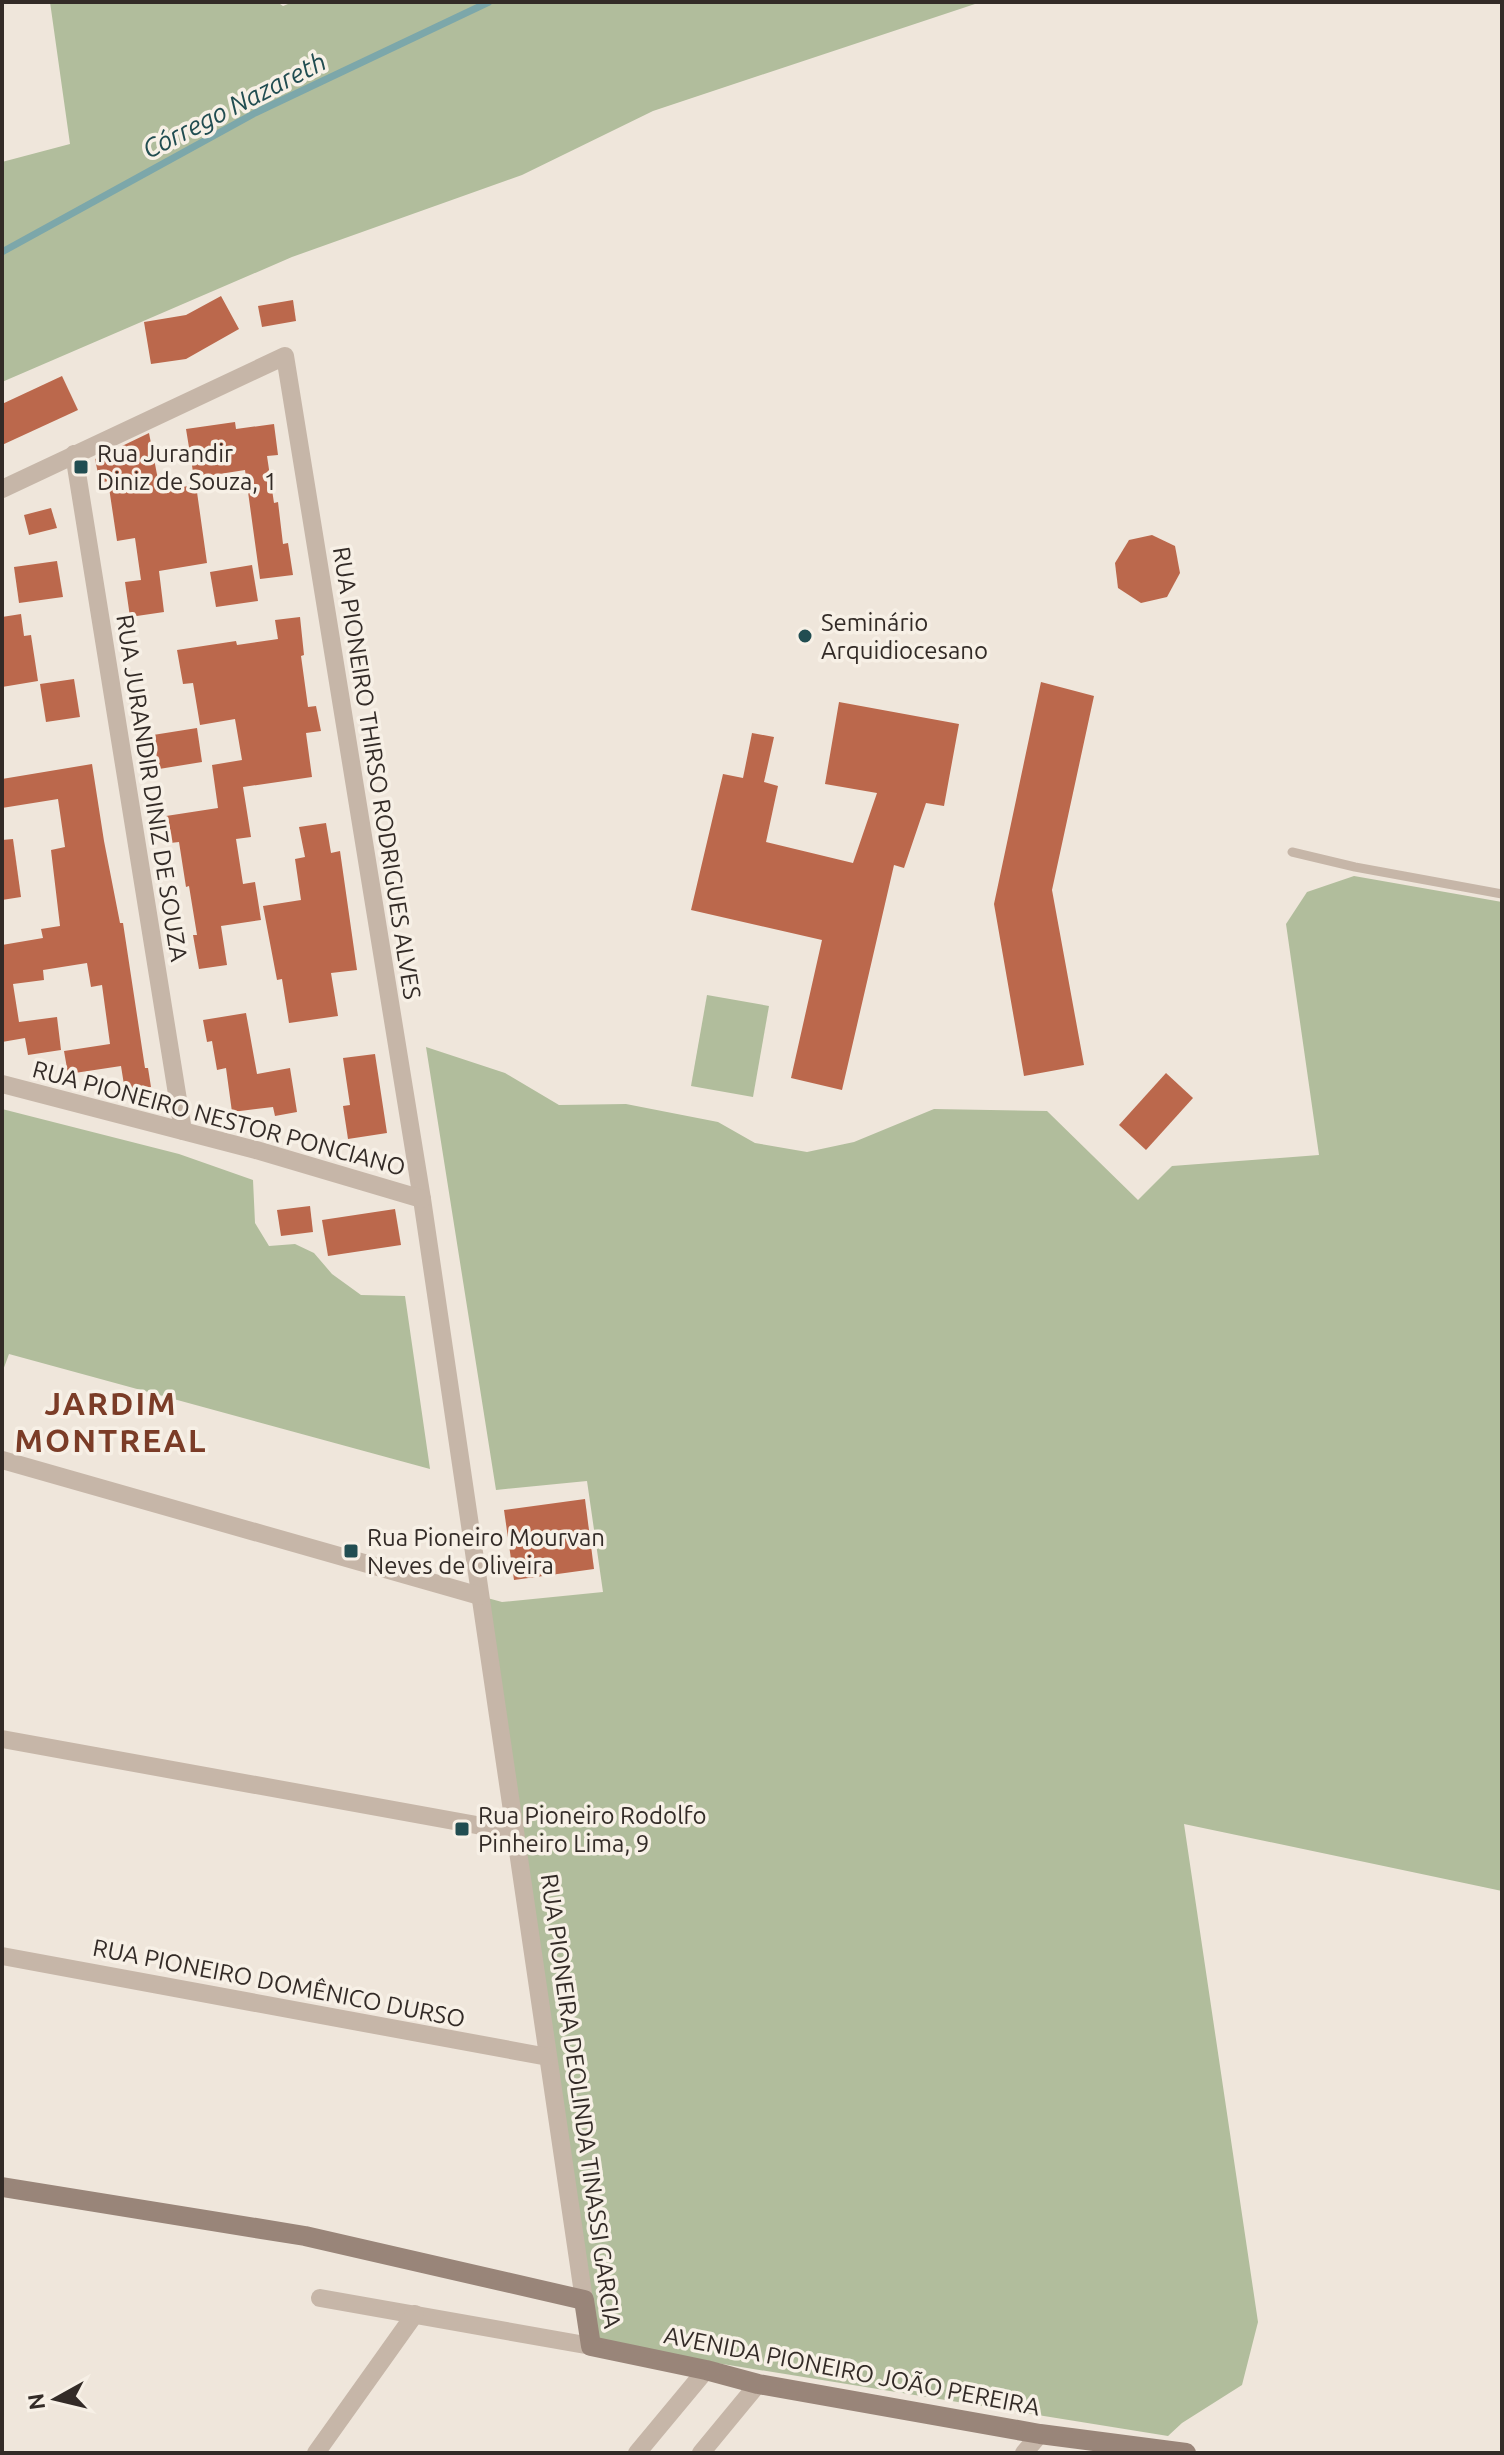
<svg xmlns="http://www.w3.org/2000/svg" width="1504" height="2455" font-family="Ubuntu,sans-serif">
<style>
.green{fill:#b1bd9c}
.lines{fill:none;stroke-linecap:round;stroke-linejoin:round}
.stream{stroke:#7ca7aa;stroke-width:7}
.building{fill:#bb684c}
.lane{stroke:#c6b6a8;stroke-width:9}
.street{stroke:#c6b6a8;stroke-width:18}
.secondary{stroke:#998579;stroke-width:20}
.poi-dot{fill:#214d51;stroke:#f7f0e6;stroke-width:3}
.labels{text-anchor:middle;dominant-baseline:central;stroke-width:7;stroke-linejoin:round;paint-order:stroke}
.poi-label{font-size:24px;fill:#332b27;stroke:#f7f0e6;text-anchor:start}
.street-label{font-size:24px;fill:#332b27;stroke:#f7f0e6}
.water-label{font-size:26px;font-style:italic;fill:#214d51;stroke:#f7f0e6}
.district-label{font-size:32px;font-weight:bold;letter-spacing:2px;fill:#7b3c27;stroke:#f7f0e6}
</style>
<rect width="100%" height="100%" fill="#efe6db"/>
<g class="green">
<path d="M50,2H277L283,6L293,2H981L653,111L522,175L292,257L2,382V162L70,144Z"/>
<path d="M1354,876L1502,902V1891L1184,1824L1258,2322L1242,2385L1182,2423L1168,2436L587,2342L480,1596L502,1602L603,1592L587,1481L496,1490L426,1047L505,1073L559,1105L626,1104L718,1122L755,1143L807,1152L854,1142L934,1109L1047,1111L1138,1200L1172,1166L1319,1155L1286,924L1307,892Z"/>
<path d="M707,995L769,1006L753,1097L691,1086Z"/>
<path d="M2,1109L179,1154L253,1180L255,1223L269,1246L295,1244L314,1253L332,1274L361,1295L405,1296L430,1469L9,1354L2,1373Z"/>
</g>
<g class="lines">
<path class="stream" d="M2,252L255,113L489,2"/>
</g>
<g class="building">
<path d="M221,296L239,329L186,359L151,364L144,322L186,315Z"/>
<path d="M293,300L296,321L262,327L258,306Z"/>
<path d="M62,376L78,410L2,445V404Z"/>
<path d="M235,422L236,429L274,424L278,455L267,456L274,503L278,502L283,544L288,543L293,575L260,579L245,470L194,478L186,429Z"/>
<path d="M149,433L160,490L196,485L207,563L159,571L164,612L130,617L125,582L141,580L135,538L117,541L108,481L100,483L95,459Z"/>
<path d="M51,508L57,528L29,535L24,515Z"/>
<path d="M1152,535L1175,546L1180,573L1167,597L1141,603L1118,588L1115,563L1129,540Z"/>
<path d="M57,561L63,597L19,603L14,567Z"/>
<path d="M252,565L258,601L216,607L210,572Z"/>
<path d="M21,614L24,636L31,635L38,681L2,687V617Z"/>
<path d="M300,617L304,655L301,656L308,707L316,706L321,731L306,733L312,777L243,787L251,837L236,839L243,884L255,882L261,920L221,926L227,965L199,969L193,935H197L189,886L186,887L179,842L170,843L166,816L218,808L212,765L242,760L235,719L200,725L193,683L183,684L177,650L236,641L237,645L278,639L275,620Z"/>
<path d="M74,679L80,717L46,722L40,684Z"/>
<path d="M1041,682L1094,696L1052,890L1084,1065L1024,1076L994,904Z"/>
<path d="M839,702L959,724L944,806L926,803L904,868L894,865L842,1090L791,1078L822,940L691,910L723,774L743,778L752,733L774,737L764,782L778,786L766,842L853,863L877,793L825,784Z"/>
<path d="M197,728L202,762L159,769L153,735Z"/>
<path d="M92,764L104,841L120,923H123L145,1068H148L151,1087L125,1091L121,1066L68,1074L64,1051L110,1044L102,985L91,987L87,963L43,970L44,980L13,984L19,1022L57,1017L61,1050L28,1055L25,1038L2,1042V945L43,938L41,929L60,926L51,850L65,847L58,799L2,808V779Z"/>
<path d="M326,823L331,853L340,851L357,970L331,973L338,1016L289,1023L282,979L277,980L263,906L301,900L295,859L305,857L299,827Z"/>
<path d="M13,839L21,897L2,900V840Z"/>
<path d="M246,1013L257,1074L290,1068L297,1112L275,1116L273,1107L232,1112L226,1068L217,1070L212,1041L207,1042L203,1020Z"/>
<path d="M375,1054L387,1133L348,1139L343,1106L350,1105L343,1058Z"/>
<path d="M1166,1073L1193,1098L1146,1150L1119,1125Z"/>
<path d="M310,1206L313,1232L281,1236L277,1210Z"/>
<path d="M395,1209L401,1245L328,1256L322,1220Z"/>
<path d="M585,1499L594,1569L514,1580L504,1510Z"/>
</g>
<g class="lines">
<path class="lane" d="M1292,852L1355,867L1502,894"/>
<g class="street">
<path d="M74,454L183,1131"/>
<path d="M2,489L285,356L422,1199L584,2300"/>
<path d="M2,1084L256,1150L422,1199"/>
<path d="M2,1460L480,1596"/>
<path d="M2,1739L515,1832"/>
<path d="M2,1956L548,2057"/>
<path d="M320,2298L591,2346"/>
<path d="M316,2453L415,2314"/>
<path d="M637,2453L706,2370"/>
<path d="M701,2453L758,2384"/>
<path d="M1024,2453L1040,2434"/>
</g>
<path class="secondary" d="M2,2187L305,2236L584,2300L591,2346L706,2370L758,2384L1040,2434L1186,2453"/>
</g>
<g class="poi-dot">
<rect x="73" y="459" width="16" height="16" rx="4"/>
<circle cx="805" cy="636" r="8"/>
<rect x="343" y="1543" width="16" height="16" rx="4"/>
<rect x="454" y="1821" width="16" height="16" rx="4"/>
</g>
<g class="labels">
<g class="poi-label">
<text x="97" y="453">Rua Jurandir<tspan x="97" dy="28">Diniz de Souza, 1</tspan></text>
<text x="821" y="622">Seminário<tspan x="821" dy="28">Arquidiocesano</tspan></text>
<text x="367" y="1537">Rua Pioneiro Mourvan<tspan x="367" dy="28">Neves de Oliveira</tspan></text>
<text x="478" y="1815">Rua Pioneiro Rodolfo<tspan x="478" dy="28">Pinheiro Lima, 9</tspan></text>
</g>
<g class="street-label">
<text transform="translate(377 773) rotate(81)">RUA PIONEIRO THIRSO RODRIGUES ALVES</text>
<text transform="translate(152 788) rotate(81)">RUA JURANDIR DINIZ DE SOUZA</text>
<text transform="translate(219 1118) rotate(15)">RUA PIONEIRO NESTOR PONCIANO</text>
<text transform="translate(279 1983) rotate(11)">RUA PIONEIRO DOMÊNICO DURSO</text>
<text transform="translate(581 2101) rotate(82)">RUA PIONEIRA DEOLINDA TINASSI GARCIA</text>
<text transform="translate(852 2371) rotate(11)">AVENIDA PIONEIRO JOÃO PEREIRA</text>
</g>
<g class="water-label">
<text transform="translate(234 105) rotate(-27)">Córrego Nazareth</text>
</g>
<g class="district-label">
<text x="111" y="1403">JARDIM<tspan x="111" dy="37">MONTREAL</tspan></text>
</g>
</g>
<rect width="1504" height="2455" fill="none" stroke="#332b27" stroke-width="8"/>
<g transform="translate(56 2399) rotate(262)" stroke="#f7f0e6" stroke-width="6" paint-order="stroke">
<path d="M0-6L14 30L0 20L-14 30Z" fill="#332b27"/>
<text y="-12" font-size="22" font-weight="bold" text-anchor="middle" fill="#332b27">N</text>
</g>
</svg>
